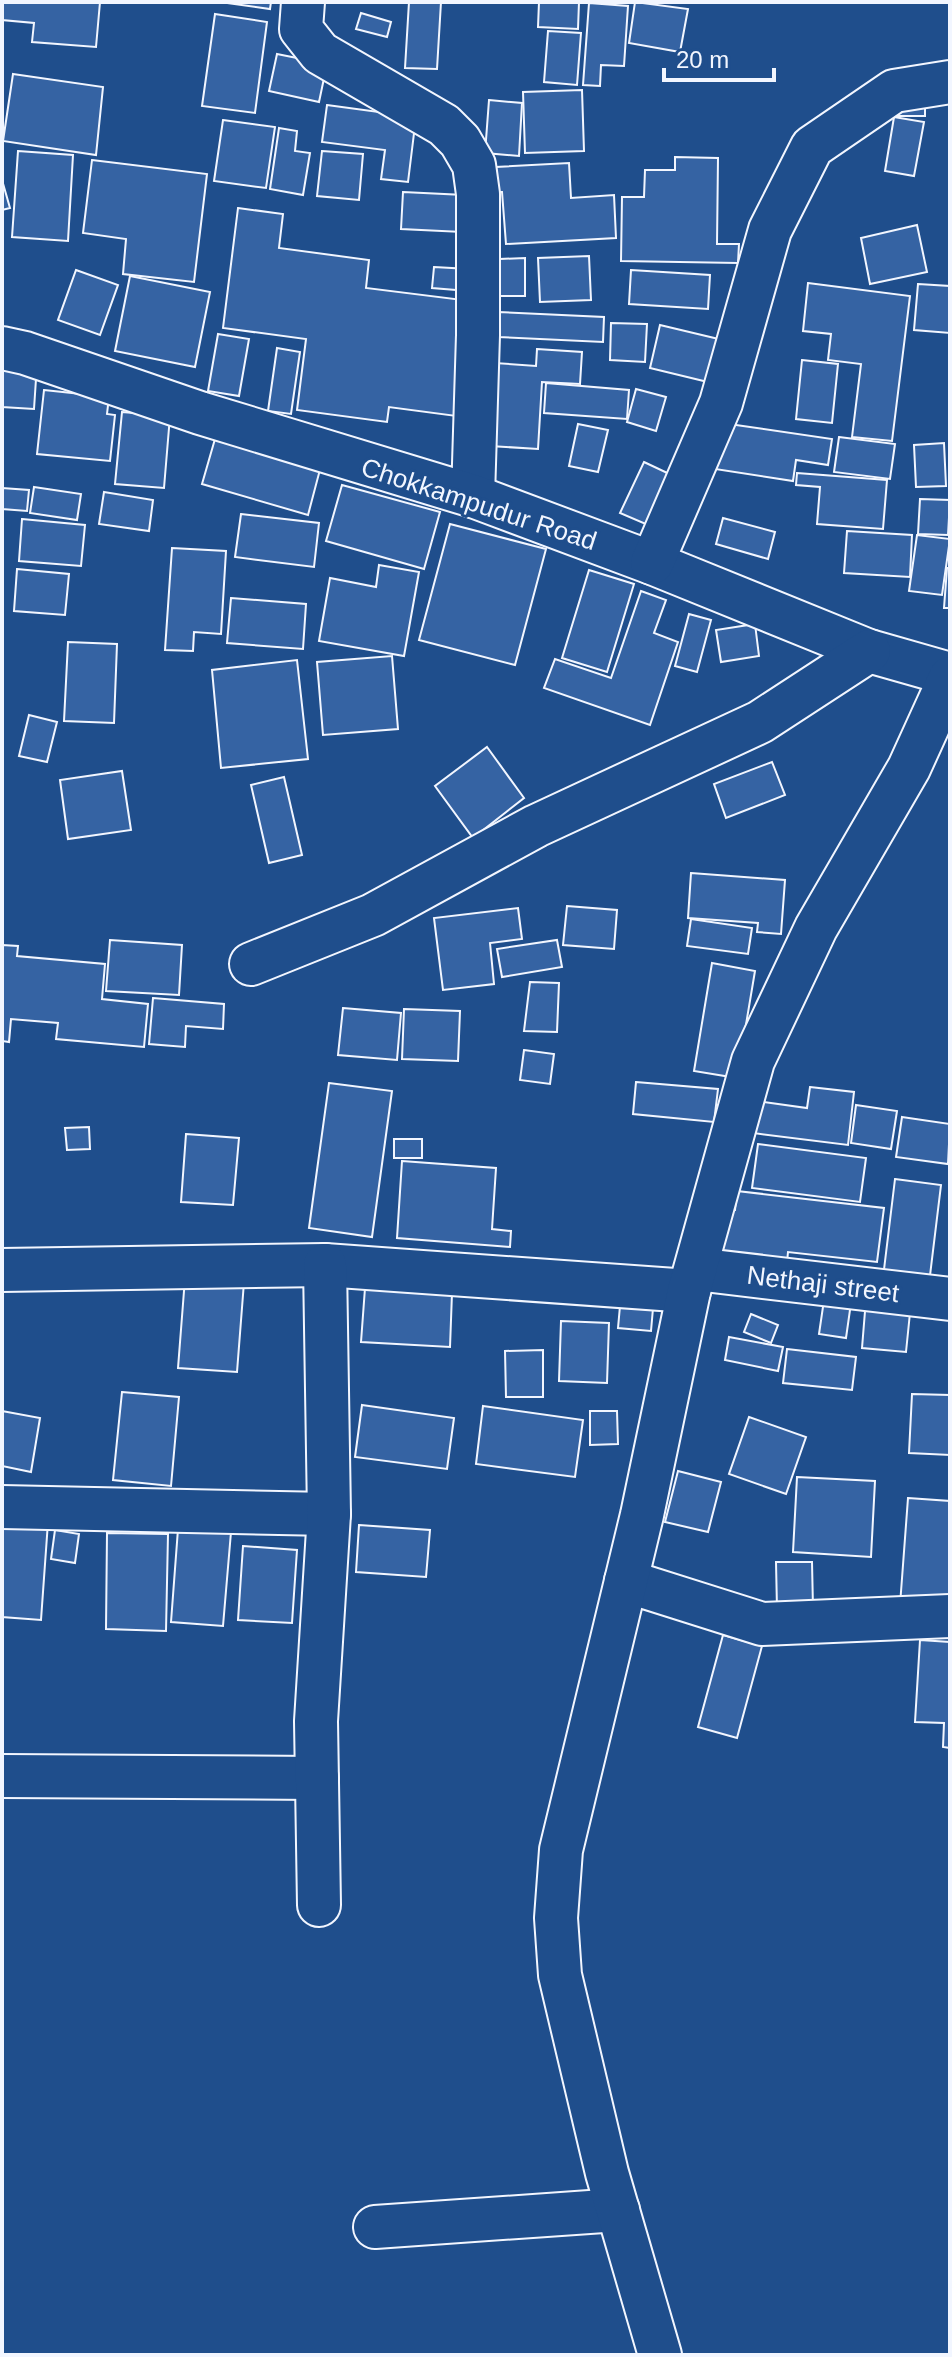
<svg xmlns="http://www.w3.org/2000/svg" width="952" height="2357" font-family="Helvetica,sans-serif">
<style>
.building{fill:#3563a3;stroke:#f2f6ff;stroke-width:2}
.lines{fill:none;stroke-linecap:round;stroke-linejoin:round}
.minor-casing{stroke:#f2f6ff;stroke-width:46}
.minor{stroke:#1f4e8c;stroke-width:42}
.labels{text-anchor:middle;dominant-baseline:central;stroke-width:6;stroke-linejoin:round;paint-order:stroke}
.street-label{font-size:26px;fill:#f2f6ff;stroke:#1f4e8c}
</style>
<rect width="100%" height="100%" fill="#1f4e8c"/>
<g class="building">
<path d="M2,2H100L96,47L32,42L34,23L2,20Z"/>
<path d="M220,2H271L270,9Z"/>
<path d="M409,2H441L437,69L405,68Z"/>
<path d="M539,2H579L578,29L538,27Z"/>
<path d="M635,2L688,9L680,52L629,43Z"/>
<path d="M589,3L628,6L624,66L601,65L600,86L583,85Z"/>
<path d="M361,13L391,22L387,37L356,29Z"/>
<path d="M215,14L267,22L255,113L202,106Z"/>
<path d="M548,31L581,33L577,85L544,82Z"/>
<path d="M277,54L327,64L319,102L269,91Z"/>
<path d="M13,74L103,87L96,155L3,141Z"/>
<path d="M582,90L584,151L525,153L523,92Z"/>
<rect x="896" y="98" width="29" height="18"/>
<path d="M489,100L522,103L519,156L485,153Z"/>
<path d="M327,105L416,117L408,182L381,179L385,150L322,142Z"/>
<path d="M894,117L924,122L914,176L885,171Z"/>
<path d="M223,120L275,127L266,188L214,181Z"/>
<path d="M279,128L297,131L295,151L310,153L303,195L270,189Z"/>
<path d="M18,151L73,155L68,241L12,237Z"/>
<path d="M322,151L363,154L359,200L317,196Z"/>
<path d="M675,157L718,158L717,244H739L738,263L621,261L622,197H644L645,170H675Z"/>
<path d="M92,160L207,174L194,282L123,274L126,239L83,233Z"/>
<path d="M569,163L571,198L614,195L616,238L506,244L502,192H498L496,167Z"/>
<path d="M2,180L10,208L2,210Z"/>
<path d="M403,192L464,195L462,232L401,229Z"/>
<path d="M238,208L283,214L279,248L369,260L366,288L471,301L456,416L389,407L387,422L297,410L306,339L223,328Z"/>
<path d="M917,225L927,272L870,284L861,238Z"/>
<path d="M589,256L591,300L540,302L538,258Z"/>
<path d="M525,258V296H500V259Z"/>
<path d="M434,267L469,269L468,291L432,288Z"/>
<path d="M76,270L118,285L100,335L58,320Z"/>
<path d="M631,270L710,275L708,309L629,304Z"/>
<path d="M130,276L210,292L195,367L115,351Z"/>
<path d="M808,283L910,296L892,441L852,437L861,364L828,360L831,334L803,331Z"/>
<path d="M918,284L950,286V333L914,330Z"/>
<path d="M498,312L604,317L603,342L498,337Z"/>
<path d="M611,323L647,324L645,362L610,360Z"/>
<path d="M660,325L727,341L716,384L650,368Z"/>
<path d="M218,334L249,339L239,396L208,391Z"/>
<path d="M277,348L300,352L291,414L268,411Z"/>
<path d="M537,349L582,352L580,384L542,382L538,449L490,446L495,363L536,366Z"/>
<path d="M802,360L838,364L832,423L796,419Z"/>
<path d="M2,362L37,364L34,409L2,407Z"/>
<path d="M546,383L629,390L627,419L544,413Z"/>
<path d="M636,389L666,397L656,431L627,422Z"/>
<path d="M44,390L109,397L107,414L115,415L110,461L37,454Z"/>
<path d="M122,412L170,416L164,488L115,484Z"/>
<path d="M722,423L832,439L828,465L796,460L793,481L715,469Z"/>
<path d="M578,424L608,430L598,472L569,466Z"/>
<path d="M217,432L322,462L308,515L202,484Z"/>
<path d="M839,437L895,444L890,479L834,472Z"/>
<path d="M944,443L946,486L916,487L914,445Z"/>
<path d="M644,462L678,478L655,528L620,513Z"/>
<path d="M797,473L887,480L883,529L817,524L820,487L796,485Z"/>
<path d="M342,485L440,512L424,569L326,541Z"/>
<path d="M34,487L81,494L77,520L30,513Z"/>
<path d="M2,488L29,490L27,511L2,509Z"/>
<path d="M104,492L153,500L149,531L99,524Z"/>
<path d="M920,499L950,500L948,535L918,534Z"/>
<path d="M241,514L319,523L314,567L235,557Z"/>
<path d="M723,518L775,532L768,559L716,544Z"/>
<path d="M22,519L85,525L81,566L19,561Z"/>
<path d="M450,524L546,549L515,665L419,640Z"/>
<path d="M847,531L912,535L910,577L844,573Z"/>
<path d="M917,535L950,539L942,595L909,591Z"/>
<path d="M172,548L226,551L221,634L194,632L193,651L165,650Z"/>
<path d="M379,565L419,572L404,656L319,641L330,578L376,587Z"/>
<path d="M947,568H950V608H944Z"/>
<path d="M17,569L69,574L65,615L14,611Z"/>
<path d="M589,570L634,584L607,672L562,658Z"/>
<path d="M641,591L666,600L654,633L678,642L650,725L544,688L555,659L611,678Z"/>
<path d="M231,598L306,604L303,649L227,643Z"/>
<path d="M689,614L711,620L697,672L675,666Z"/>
<path d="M755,624L759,656L721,662L716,630Z"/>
<path d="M68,642L117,644L114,723L64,721Z"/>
<path d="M392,656L398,729L323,735L317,662Z"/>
<path d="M297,660L308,759L221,768L212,670Z"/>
<path d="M29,715L57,722L47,762L19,756Z"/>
<path d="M487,747L524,798L473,838L435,786Z"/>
<path d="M772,762L785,795L726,818L714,784Z"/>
<path d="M122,771L131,830L68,839L60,780Z"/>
<path d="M284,777L302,855L269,863L251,785Z"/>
<path d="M691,873L785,880L781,934L757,932L758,923L688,918Z"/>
<path d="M567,906L617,910L614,949L563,945Z"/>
<path d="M518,908L522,939L490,943L494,984L443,990L434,918Z"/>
<path d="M691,919L752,928L748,954L687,946Z"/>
<path d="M110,940L182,945L179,995L106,991Z"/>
<path d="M557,940L562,967L502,977L497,949Z"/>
<path d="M2,945L18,946L17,956L105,964L102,999L148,1004L144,1047L56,1039L58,1023L11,1019L9,1042L2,1041Z"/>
<path d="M712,963L755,971L737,1078L694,1071Z"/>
<path d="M530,982L559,983L557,1032L524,1031Z"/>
<path d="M153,998L224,1004L223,1029L186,1026L185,1047L149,1044Z"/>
<path d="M343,1008L401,1013L397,1060L338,1055Z"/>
<path d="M404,1009L460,1011L458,1061L402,1059Z"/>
<path d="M524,1050L554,1054L550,1084L520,1080Z"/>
<path d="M636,1082L718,1089L714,1122L633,1114Z"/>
<path d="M329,1083L392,1091L372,1237L309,1228Z"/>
<path d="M810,1087L854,1092L848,1145L753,1133L757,1101L807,1108Z"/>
<path d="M856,1105L897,1111L891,1149L851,1143Z"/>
<path d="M902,1117L950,1124L948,1164L896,1157Z"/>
<path d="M89,1127L90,1149L67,1150L65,1128Z"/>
<path d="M186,1134L239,1138L233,1205L181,1202Z"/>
<rect x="394" y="1139" width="28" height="19"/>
<path d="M758,1144L866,1158L860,1202L752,1188Z"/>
<path d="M402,1161L496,1168L492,1229L511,1231L510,1247L397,1238Z"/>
<path d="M895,1179L941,1185L928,1292L882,1286Z"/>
<path d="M737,1191L884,1208L877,1262L788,1252L786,1273L715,1265L721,1209L735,1210Z"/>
<path d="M185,1278L244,1282L237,1372L178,1368Z"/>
<path d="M365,1288L452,1293L450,1347L361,1342Z"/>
<path d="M825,1293L852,1296L846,1338L819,1334Z"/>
<path d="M621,1295L654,1297L651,1331L618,1328Z"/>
<path d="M866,1299L911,1303L906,1352L862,1348Z"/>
<path d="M751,1314L778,1325L771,1343L744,1332Z"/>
<path d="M561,1321L609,1323L607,1383L559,1381Z"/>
<path d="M729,1337L783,1347L778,1371L725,1360Z"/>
<path d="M787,1349L856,1357L852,1390L783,1383Z"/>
<path d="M543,1350V1397H506L505,1351Z"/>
<path d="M122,1392L179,1397L171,1486L113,1480Z"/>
<path d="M912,1394L950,1395V1455L909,1453Z"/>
<path d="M362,1405L454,1418L447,1469L355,1457Z"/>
<path d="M483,1406L583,1420L575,1477L476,1464Z"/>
<path d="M2,1411L40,1418L31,1472L2,1466Z"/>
<path d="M590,1411H617L618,1444L590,1445Z"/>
<path d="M749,1417L806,1437L786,1494L729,1474Z"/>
<path d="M678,1471L721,1482L708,1532L665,1522Z"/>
<path d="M797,1477L875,1481L871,1557L793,1552Z"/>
<path d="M908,1498L950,1501V1608L900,1605Z"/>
<path d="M2,1519L48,1522L41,1620L2,1617Z"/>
<path d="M359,1525L430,1530L426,1577L356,1572Z"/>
<path d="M178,1529L231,1532L223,1626L171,1622Z"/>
<path d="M55,1530L79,1534L75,1563L51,1559Z"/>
<path d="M107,1533L168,1534L166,1631L106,1629Z"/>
<path d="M243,1546L297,1550L292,1623L238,1620Z"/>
<path d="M776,1562H812L813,1608L777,1609Z"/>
<path d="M723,1635L762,1646L737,1738L698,1727Z"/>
<path d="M920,1640L950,1642V1748L943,1747L944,1723L915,1722Z"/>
</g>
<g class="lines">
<g class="minor-casing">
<g id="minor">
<path d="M303,2L301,29L320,53L444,125L460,141L474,165L478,194V335L473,496"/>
<path d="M2,348L25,353L200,413L473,496L652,563L869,651L950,674"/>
<path d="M652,563L721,403L770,230L812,147L894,91L950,82"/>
<path d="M251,964L373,915L536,826L760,722L869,651"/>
<path d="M696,1269L950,1299"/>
<path d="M2,1270L325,1265L689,1291"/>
<path d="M2,1507L329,1514"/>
<path d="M626,1581L762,1624L950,1616"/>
<path d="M2,1776L317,1778"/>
<path d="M319,1905L316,1721L329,1514L325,1265"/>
<path d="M375,2227L618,2210"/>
<path d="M660,2355L607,2173L560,1975L556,1918L561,1850L642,1515L689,1291L753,1061L816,928L909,768L950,678"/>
</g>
</g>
<use href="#minor" class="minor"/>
</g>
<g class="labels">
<g class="street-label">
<text transform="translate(479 504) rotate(18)">Chokkampudur Road</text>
<text transform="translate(823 1284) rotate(7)">Nethaji street</text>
</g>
</g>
<rect width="952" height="2357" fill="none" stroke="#f2f6ff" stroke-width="8"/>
<path d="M664 68v12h110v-12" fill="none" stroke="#f2f6ff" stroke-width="4"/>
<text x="676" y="68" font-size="24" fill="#f2f6ff" stroke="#1f4e8c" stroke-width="6" paint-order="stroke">20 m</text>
</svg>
